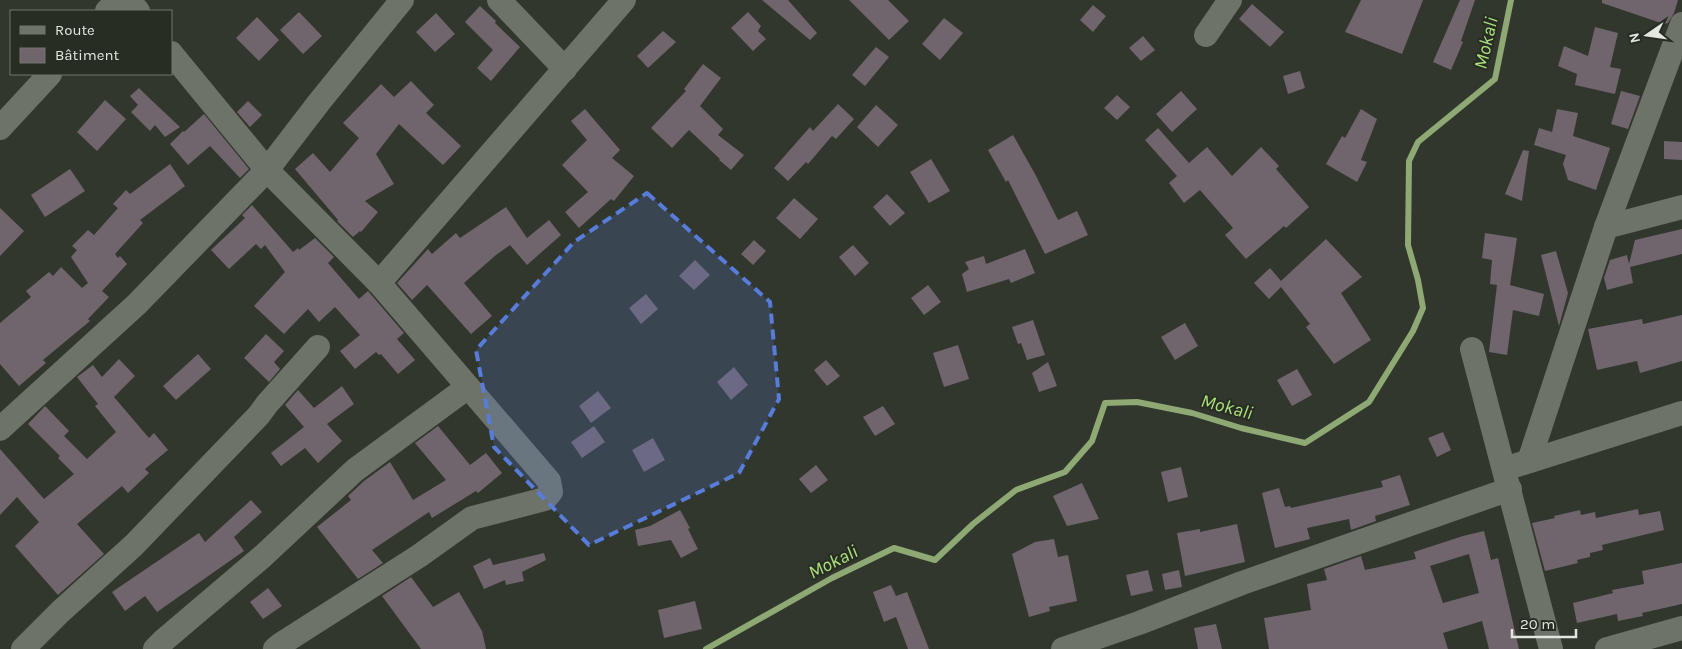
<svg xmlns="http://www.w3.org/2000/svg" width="1682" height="649" font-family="Karla,sans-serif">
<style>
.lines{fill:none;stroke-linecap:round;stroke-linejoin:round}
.stream{stroke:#8ea974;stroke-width:6}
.building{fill:#70646d;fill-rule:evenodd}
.minor{stroke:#6d7368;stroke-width:24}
.marked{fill:#587cda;fill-opacity:0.2;stroke:#587cda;stroke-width:4;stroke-dasharray:10 6;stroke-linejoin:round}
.labels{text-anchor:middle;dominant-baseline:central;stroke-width:4;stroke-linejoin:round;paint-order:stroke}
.water-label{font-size:19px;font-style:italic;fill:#ace07d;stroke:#272d23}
</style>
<rect width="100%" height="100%" fill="#31372d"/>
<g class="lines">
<path class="stream" d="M706,649L832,578L894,548L935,560L973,524L1016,490L1065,472L1092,441L1105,403L1137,402L1192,413L1241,428L1305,443L1369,402L1413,331L1423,308L1418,280L1408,245L1409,161L1418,142L1495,79L1511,0"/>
</g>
<g class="building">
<path d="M762,0H788L817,33L810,40Z"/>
<path d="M849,0H888L909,21L889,40Z"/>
<path d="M1361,0H1423L1402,54L1345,32Z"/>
<path d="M1460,0H1475L1461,41L1463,42L1451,70L1433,62Z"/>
<path d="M1602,0H1678L1674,13L1668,23L1664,24L1602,3Z"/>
<path d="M1252,4L1284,32L1270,47L1239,19Z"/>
<path d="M1093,5L1106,16L1093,32L1080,20Z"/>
<path d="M480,6L496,21L495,23L520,47L491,81L477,68L493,50L465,22Z"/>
<path d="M299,12L322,36L303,54L280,30Z"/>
<path d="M748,12L761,26L758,31L766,39L753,51L731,28Z"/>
<path d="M436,13L455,34L435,52L416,32Z"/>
<path d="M257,17L279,40L259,61L236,38Z"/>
<path d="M944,18L963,33L940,60L922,44Z"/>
<path d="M1595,27L1618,33L1610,67L1621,69L1615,94L1575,85L1577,74L1558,66L1564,46L1588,56Z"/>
<path d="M663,31L676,42L648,68L637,56Z"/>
<path d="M1143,36L1155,50L1141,61L1129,48Z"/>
<path d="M876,47L889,57L865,86L852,75Z"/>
<path d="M703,64L721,78L700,106L723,129L718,135L744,155L731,170L719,160L720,159L689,130L672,148L651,128L686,91L684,89Z"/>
<path d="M1300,71L1305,88L1288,94L1283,76Z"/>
<path d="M411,81L434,105L426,113L461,146L443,165L399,124L376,154L394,184L365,201L378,212L361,232L360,231L353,237L337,221L338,220L295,169L313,153L330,172L359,138L343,123L381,84L394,97Z"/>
<path d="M139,88L147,96L180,127L165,137L155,125L150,131L131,112L138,105L130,96Z"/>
<path d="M1181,91L1197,109L1172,132L1156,114Z"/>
<path d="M1621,91L1640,96L1628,129L1611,124Z"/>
<path d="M1117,95L1130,107L1117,120L1104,108Z"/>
<path d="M105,100L126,119L97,151L77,132Z"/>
<path d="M248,101L262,115L250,127L237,112Z"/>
<path d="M838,104L854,119L836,139L832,136L808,164L806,162L788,181L774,168L810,127L813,131Z"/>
<path d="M876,105L898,125L878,147L857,127Z"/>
<path d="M585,109L620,150L612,158L634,176L614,201L611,199L579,228L565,212L588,192L562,165L587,140L571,121Z"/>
<path d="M1361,109L1377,119L1361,160L1367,162L1357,182L1326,164L1342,136L1345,138Z"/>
<path d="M1557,109L1578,113L1573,136L1610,148L1596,190L1568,180L1563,164L1566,155L1534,145L1539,128L1552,132Z"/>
<path d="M204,114L249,169L240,178L210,146L188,165L170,144L183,131L184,132Z"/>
<path d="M1158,128L1189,163L1207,147L1232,176L1261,147L1279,166L1276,169L1309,207L1286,228L1284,226L1246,259L1225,235L1233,228L1200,190L1184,203L1169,183L1177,176L1145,140Z"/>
<path d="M1013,135L1035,174L1058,220L1077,211L1088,235L1045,254L1008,180L1006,182L988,150Z"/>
<path d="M1664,141L1682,142V160L1664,159Z"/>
<path d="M1523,150L1529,151L1522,201L1505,194Z"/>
<path d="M931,159L950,191L929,203L910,172Z"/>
<path d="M170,164L185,186L140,220L143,223L115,254L118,258L120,256L127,264L102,291L109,297L88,319L90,321L43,360L46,363L19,386L0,364V323L31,297L26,291L49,272L53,276L61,267L82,288L88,283L71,257L77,250L72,246L88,230L94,235L118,208L113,204L126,190L130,194Z"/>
<path d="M70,169L85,191L45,217L31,195Z"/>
<path d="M887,194L905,213L890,226L873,207Z"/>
<path d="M794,198L818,219L800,239L776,218Z"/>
<path d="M252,205L293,252L298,248L299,250L315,238L334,257L328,263L359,299L368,291L404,333L397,339L415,360L398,374L381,354L379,355L376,352L355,369L340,351L360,335L335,307L319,322L308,309L284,334L254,306L285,272L265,245L261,249L256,244L229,269L211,250L245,218L242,215Z"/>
<path d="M506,207L527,238L549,220L561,235L527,265L510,245L496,255L464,283L492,316L471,334L427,285L412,300L397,283L428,249L432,254L456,233L460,238Z"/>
<path d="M0,208L24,231L0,256Z"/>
<path d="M1682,229V254L1630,267L1633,283L1607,290L1604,278L1610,260L1627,255L1629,264L1635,240Z"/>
<path d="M1485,233L1517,238L1510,285L1544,294L1539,316L1513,310L1507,355L1489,352L1497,285L1490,284L1492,260L1482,258Z"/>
<path d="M1326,239L1362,277L1341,293L1371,340L1334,364L1306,327L1310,324L1281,287L1269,299L1254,283L1270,268L1281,281Z"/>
<path d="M754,240L766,251L753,265L741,254Z"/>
<path d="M853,245L869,263L855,276L839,257Z"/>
<path d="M1025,249L1035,273L1011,283L1009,279L967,292L962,274L969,269L965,262L984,256L986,264Z"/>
<path d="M1556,251L1568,293L1559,326L1541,255Z"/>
<path d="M695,260L710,275L694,290L679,276Z"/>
<path d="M928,285L941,302L924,315L911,298Z"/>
<path d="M646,294L658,309L641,324L629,308Z"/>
<path d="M1682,315V361L1640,373L1637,361L1597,370L1588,329L1642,319L1643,324Z"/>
<path d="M1033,320L1045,355L1027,360L1021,343L1018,344L1012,327Z"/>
<path d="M1185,323L1198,346L1175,360L1161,337Z"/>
<path d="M266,334L284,351L274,362L280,369L269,382L244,358Z"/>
<path d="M958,345L969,379L944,387L933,353Z"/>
<path d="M198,354L211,369L176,400L163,386Z"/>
<path d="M119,359L135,376L114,397L149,438L154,433L168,450L145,469L149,473L128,493L122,486L77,524L104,554L58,595L15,546L39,522L17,497L0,515V449L44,499L74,474L58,458L60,456L28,424L45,406L69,431L64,436L87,459L116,432L95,406L98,404L77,377L93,365L102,377Z"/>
<path d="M826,360L840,376L827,386L814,370Z"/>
<path d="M1048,362L1057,386L1039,392L1032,373Z"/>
<path d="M734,367L748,385L731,400L717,382Z"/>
<path d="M1297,369L1312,395L1292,406L1277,380Z"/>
<path d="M342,386L354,404L327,424L342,441L318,463L305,448L281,466L271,453L304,427L285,405L298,390L314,408Z"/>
<path d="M598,391L611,408L591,423L579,406Z"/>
<path d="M883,406L895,424L875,436L863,417Z"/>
<path d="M438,426L470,465L486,453L502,473L478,493L476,491L432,518L429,512L372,550L383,563L358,579L317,527L351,500L348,496L364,481L390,462L413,500L446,480L415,443Z"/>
<path d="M594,426L605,442L582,458L571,442Z"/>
<path d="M1443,432L1451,450L1437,457L1428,438Z"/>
<path d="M653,438L665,460L644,472L632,450Z"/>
<path d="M816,465L828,480L811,493L799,479Z"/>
<path d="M1181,467L1188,497L1168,502L1161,472Z"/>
<path d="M1400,475L1410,505L1375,516L1376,521L1351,530L1349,519L1307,528L1310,539L1275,548L1262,493L1279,488L1285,507L1290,506L1291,508L1383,487L1381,481Z"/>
<path d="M1082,483L1099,519L1067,526L1053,496Z"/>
<path d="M251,500L262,512L234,537L244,551L157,612L145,596L125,611L112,592L199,533L205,542Z"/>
<path d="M1638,509L1639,515L1660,511L1664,530L1602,545L1603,550L1590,553V557L1577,560L1578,563L1545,571L1532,523L1555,518L1554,516L1580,510L1581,515L1595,512L1596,518Z"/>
<path d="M680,510L690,528L688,529L698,549L681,558L671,540L638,546L635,530L650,526Z"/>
<path d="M1237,524L1245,562L1185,576L1177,533L1200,529V532Z"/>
<path d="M1484,531L1491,560L1498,558L1519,649H1489L1482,621L1443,633L1448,649H1269L1264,618L1311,610L1307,584L1327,580L1324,569L1361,556L1365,570L1416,559L1414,552L1463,536ZM1469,554L1479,593L1443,603L1430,566Z"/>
<path d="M1054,539L1058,557L1068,555L1077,601L1049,607L1050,611L1029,617L1012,554L1035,542Z"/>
<path d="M544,553L546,560L522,572L524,581L506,585L505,580L484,589L473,566L490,558L493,565Z"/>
<path d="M1682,563V604L1642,613L1643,616L1618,621L1617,614L1577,623L1573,603L1613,593L1612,590L1644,584L1642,571Z"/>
<path d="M1148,570L1153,591L1131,596L1126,575Z"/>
<path d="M1179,570L1182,587L1165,590L1162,574Z"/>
<path d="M411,577L433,607L459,592L482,631L486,649H421L382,596Z"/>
<path d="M891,585L896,596L907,592L929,649H908L896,617L884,622L873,592Z"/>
<path d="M268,588L282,606L263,619L250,602Z"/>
<path d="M695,601L702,629L664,638L658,610Z"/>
<path d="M1216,624L1222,649H1198L1194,628Z"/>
</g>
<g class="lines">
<g class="minor">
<path d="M128,0L138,11"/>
<path d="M499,0L565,69"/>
<path d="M107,11L118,0"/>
<path d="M1206,35L1230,0"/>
<path d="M171,53L267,170L379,283L549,481L551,492L545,499L472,518L419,556L281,644L275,649"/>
<path d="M0,128L50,74"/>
<path d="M1606,227L1682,207"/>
<path d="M379,283L624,0"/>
<path d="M1472,349L1551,649"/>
<path d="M0,429L137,304L267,170L320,101L402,0"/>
<path d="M1529,461L1606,227L1682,24"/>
<path d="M1517,465L1682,413"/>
<path d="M23,649L60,612L134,545L259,415L267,404L318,347"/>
<path d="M155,649L163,641L263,556L355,470L468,387"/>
<path d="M1063,649L1139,623L1242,583L1510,489"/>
<path d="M1607,649L1682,628"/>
</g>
</g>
<path class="marked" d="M647,193L770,302L779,399L739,473L589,545L494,447L476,350L574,242Z"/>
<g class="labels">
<g class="water-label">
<text transform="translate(1486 43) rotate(-77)">Mokali</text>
<text transform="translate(1227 407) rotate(15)">Mokali</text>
<text transform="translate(833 562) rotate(-27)">Mokali</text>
</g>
</g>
<rect x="10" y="10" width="162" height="65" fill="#272d23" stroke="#72776f"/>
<rect x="20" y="26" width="25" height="8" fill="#6d7368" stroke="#72776f"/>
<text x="55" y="35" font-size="15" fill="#e3e7e0">Route</text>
<rect x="20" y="48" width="25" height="15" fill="#70646d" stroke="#72776f"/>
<text x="55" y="60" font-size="15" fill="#e3e7e0">Bâtiment</text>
<g transform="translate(1647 35) rotate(257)" stroke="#272d23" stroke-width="4" paint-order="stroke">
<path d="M0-4L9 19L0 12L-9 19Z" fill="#e3e7e0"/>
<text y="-8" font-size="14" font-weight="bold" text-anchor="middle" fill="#e3e7e0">N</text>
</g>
<path d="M1512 629v8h64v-8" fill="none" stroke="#e3e7e0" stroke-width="2.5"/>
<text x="1520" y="629" font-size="15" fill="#e3e7e0" stroke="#272d23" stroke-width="4" paint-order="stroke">20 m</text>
</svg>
